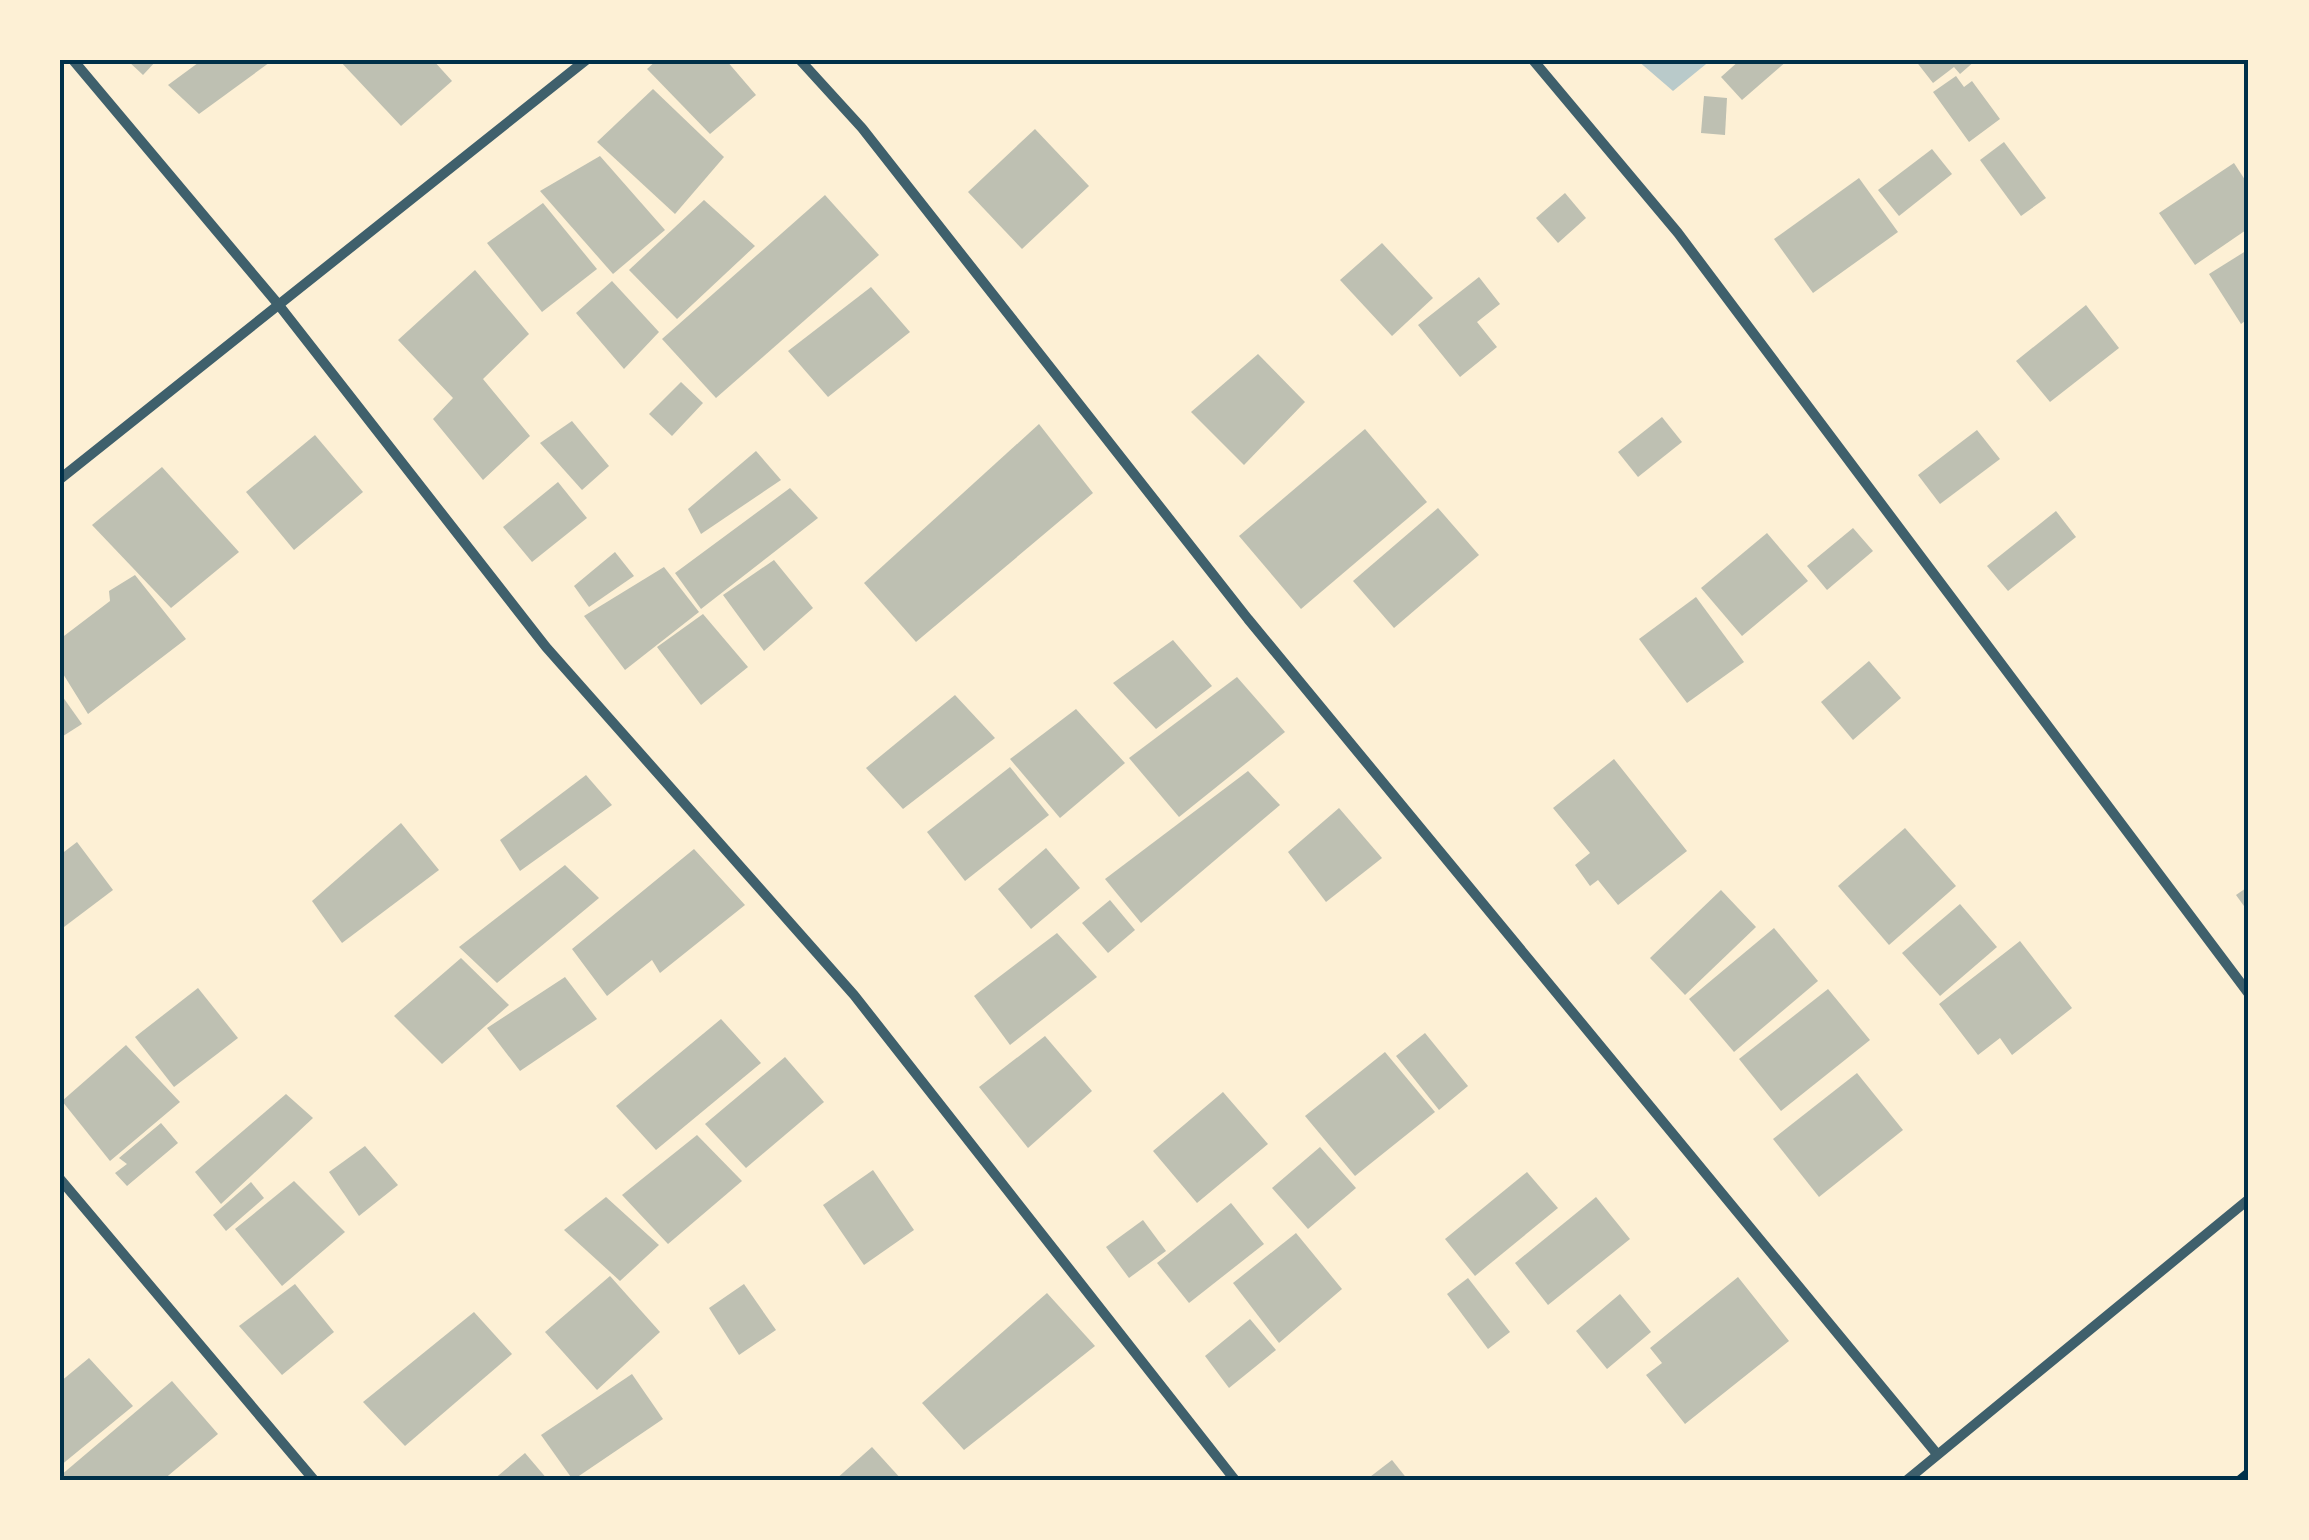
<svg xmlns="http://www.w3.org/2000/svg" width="2309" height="1540" font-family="Montserrat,sans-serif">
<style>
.green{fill:#b9caca}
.building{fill:#bec0b2}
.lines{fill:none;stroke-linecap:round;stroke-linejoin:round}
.path{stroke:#003049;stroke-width:6}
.minor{stroke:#3f606c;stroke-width:10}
.neatline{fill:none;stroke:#003049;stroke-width:4}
</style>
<rect width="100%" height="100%" fill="#fdf0d5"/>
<path class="green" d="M1637,60H1711L1673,91Z"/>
<g class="building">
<path d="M127,60H157L143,75Z"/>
<path d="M202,60H273L199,114L168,85Z"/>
<path d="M339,60H433L452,81L401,126Z"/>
<path d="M657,60H726L756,95L710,134L647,69Z"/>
<path d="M1740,60H1788L1742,100L1721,77Z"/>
<path d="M1915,60H1976L1960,74L1954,67L1933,83Z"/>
<path d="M1956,76L1964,87L1972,81L2000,119L1969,142L1933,92Z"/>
<path d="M653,89L724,157L675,214L597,142Z"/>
<path d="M1704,96L1727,98L1725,135L1701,133Z"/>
<path d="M1035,129L1089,186L1022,249L968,192Z"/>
<path d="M2004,142L2046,198L2021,216L1980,160Z"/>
<path d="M1932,149L1952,174L1899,216L1878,190Z"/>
<path d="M600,156L665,230L613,274L540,191Z"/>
<path d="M2234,163L2249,186V228L2195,265L2159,213Z"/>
<path d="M1859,178L1898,232L1813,293L1774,239Z"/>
<path d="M1565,193L1586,218L1558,243L1536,218Z"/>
<path d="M825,195L879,255L716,398L662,339Z"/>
<path d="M704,200L755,246L677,319L629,270Z"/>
<path d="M543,203L597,269L542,312L487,243Z"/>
<path d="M1382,243L1433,298L1392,336L1340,280Z"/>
<path d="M2249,249V318L2241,324L2209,274Z"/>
<path d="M475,270L529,334L483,379L530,436L483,480L433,419L453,398L398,340Z"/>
<path d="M1479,277L1500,304L1477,322L1497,347L1460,377L1418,325Z"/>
<path d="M612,281L659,332L624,369L576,313Z"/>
<path d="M871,287L910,332L828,397L788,351Z"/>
<path d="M2086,305L2119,348L2050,402L2016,361Z"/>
<path d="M1258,354L1305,402L1244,465L1191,412Z"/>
<path d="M681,382L703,403L672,436L649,414Z"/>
<path d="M1662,417L1682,442L1638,477L1618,452Z"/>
<path d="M572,421L609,466L582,490L540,443Z"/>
<path d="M1039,424L1093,493L916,642L864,583Z"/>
<path d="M1365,429L1427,502L1301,609L1239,536Z"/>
<path d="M1977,430L2000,459L1940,504L1918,475Z"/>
<path d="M315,435L363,492L294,550L246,492Z"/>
<path d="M756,451L781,480L701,534L688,509Z"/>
<path d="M162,467L239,552L171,608L92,525Z"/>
<path d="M558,482L587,518L532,562L503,527Z"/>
<path d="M790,488L818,518L701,609L675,573Z"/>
<path d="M1438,508L1479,555L1394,628L1353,581Z"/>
<path d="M2056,511L2076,537L2008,591L1987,566Z"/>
<path d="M1853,528L1873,551L1827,590L1807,566Z"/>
<path d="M1767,533L1808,581L1742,636L1701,588Z"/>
<path d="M615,552L634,576L589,607L574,586Z"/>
<path d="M774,560L813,608L764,651L723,595Z"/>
<path d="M664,567L699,612L625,670L584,616Z"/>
<path d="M135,575L186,639L88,714L60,669V639L110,601L109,591Z"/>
<path d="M1696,597L1744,662L1687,703L1639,639Z"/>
<path d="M703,614L748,667L701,705L657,647Z"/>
<path d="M1173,640L1212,686L1156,729L1113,683Z"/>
<path d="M1869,661L1901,698L1853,740L1821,702Z"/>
<path d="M1237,677L1285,732L1179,817L1129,758Z"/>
<path d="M60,693L82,724L60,738Z"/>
<path d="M955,695L995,738L903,809L866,768Z"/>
<path d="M1076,709L1125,763L1060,818L1010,759Z"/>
<path d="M1614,759L1687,851L1618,905L1598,880L1590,886L1575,865L1590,853L1553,808Z"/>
<path d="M1010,767L1049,815L965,881L927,832Z"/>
<path d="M1248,771L1280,805L1141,923L1105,879Z"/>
<path d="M586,775L612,805L520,871L500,840Z"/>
<path d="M1339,808L1382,858L1326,902L1288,852Z"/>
<path d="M401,823L439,870L342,943L312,901Z"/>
<path d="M1905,828L1956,886L1889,945L1838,886Z"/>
<path d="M77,842L113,890L60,930V855Z"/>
<path d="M1046,848L1080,888L1031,929L998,889Z"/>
<path d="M694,849L745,905L660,973L652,960L607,996L572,949Z"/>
<path d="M565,865L599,898L497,983L459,947Z"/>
<path d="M2249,886V913L2236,895Z"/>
<path d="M1721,890L1756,927L1685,995L1650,958Z"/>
<path d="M1110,900L1135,930L1108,953L1082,923Z"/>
<path d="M1960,904L1997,947L1940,996L1902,953Z"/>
<path d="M1774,928L1818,981L1734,1052L1689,999Z"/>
<path d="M1057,933L1097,977L1010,1045L974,996Z"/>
<path d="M2020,941L2072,1008L2012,1055L2000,1038L1978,1055L1939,1004Z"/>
<path d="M461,958L509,1005L442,1064L394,1016Z"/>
<path d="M565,977L597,1019L520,1071L487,1028Z"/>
<path d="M198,988L238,1038L174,1087L135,1037Z"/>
<path d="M1828,989L1870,1040L1781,1111L1739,1059Z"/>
<path d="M721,1019L761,1063L656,1150L616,1106Z"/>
<path d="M1425,1033L1468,1086L1439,1110L1396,1056Z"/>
<path d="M1045,1036L1092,1091L1028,1148L979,1087Z"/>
<path d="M126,1045L180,1102L110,1161L62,1101Z"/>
<path d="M1385,1052L1435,1112L1355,1176L1305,1116Z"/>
<path d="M785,1057L824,1102L746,1168L705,1124Z"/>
<path d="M1857,1073L1903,1130L1819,1197L1773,1139Z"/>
<path d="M1223,1092L1268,1144L1197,1203L1153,1151Z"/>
<path d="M286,1094L313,1118L221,1204L195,1172Z"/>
<path d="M161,1123L178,1143L127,1186L115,1173L127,1164L119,1158Z"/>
<path d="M697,1135L742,1181L668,1244L622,1195Z"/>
<path d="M365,1146L398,1185L359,1216L329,1172Z"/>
<path d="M1320,1147L1356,1188L1308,1229L1272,1188Z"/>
<path d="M873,1170L914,1230L864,1265L823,1205Z"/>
<path d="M1527,1172L1558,1208L1475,1276L1445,1239Z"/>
<path d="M294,1181L345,1232L282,1286L235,1229Z"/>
<path d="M251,1182L264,1198L226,1231L213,1215Z"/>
<path d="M606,1197L659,1245L620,1281L564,1230Z"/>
<path d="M1596,1197L1630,1239L1548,1305L1515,1263Z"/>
<path d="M1231,1203L1264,1244L1189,1303L1157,1263Z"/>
<path d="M1143,1220L1166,1251L1129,1278L1106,1247Z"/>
<path d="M1296,1233L1342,1289L1279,1343L1233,1283Z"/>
<path d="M610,1276L660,1332L597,1390L545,1332Z"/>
<path d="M1738,1277L1789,1341L1685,1424L1646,1375L1662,1363L1650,1348Z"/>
<path d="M1468,1278L1510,1332L1488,1349L1447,1294Z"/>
<path d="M295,1284L334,1332L282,1375L239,1326Z"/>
<path d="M744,1284L776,1330L739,1355L709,1308Z"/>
<path d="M1047,1293L1095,1346L964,1450L922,1403Z"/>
<path d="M1620,1294L1651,1332L1607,1369L1576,1331Z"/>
<path d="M474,1312L512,1354L405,1446L363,1402Z"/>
<path d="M1250,1319L1276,1350L1229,1388L1205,1356Z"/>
<path d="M89,1358L133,1406L60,1466V1382Z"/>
<path d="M632,1374L663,1419L573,1480L541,1435Z"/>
<path d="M172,1381L218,1434L163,1480H60V1476Z"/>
<path d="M872,1447L902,1480H835Z"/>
<path d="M525,1453L548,1480H493Z"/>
<path d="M1392,1460L1408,1480H1366Z"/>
</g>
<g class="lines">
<path class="path" d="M2237,1480L2249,1470"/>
<g class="minor">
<path d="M73,60L278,304L546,647L854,995L1235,1480"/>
<path d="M800,60L862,128L1248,619L1937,1454"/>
<path d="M1533,60L1678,233L2249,994"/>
<path d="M60,479L586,60"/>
<path d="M60,1179L314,1480"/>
<path d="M1907,1480L2249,1199"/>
</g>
</g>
<rect width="2309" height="1540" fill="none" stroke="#fdf0d5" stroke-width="125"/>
<rect x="62" y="62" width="2184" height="1416" class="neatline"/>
</svg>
